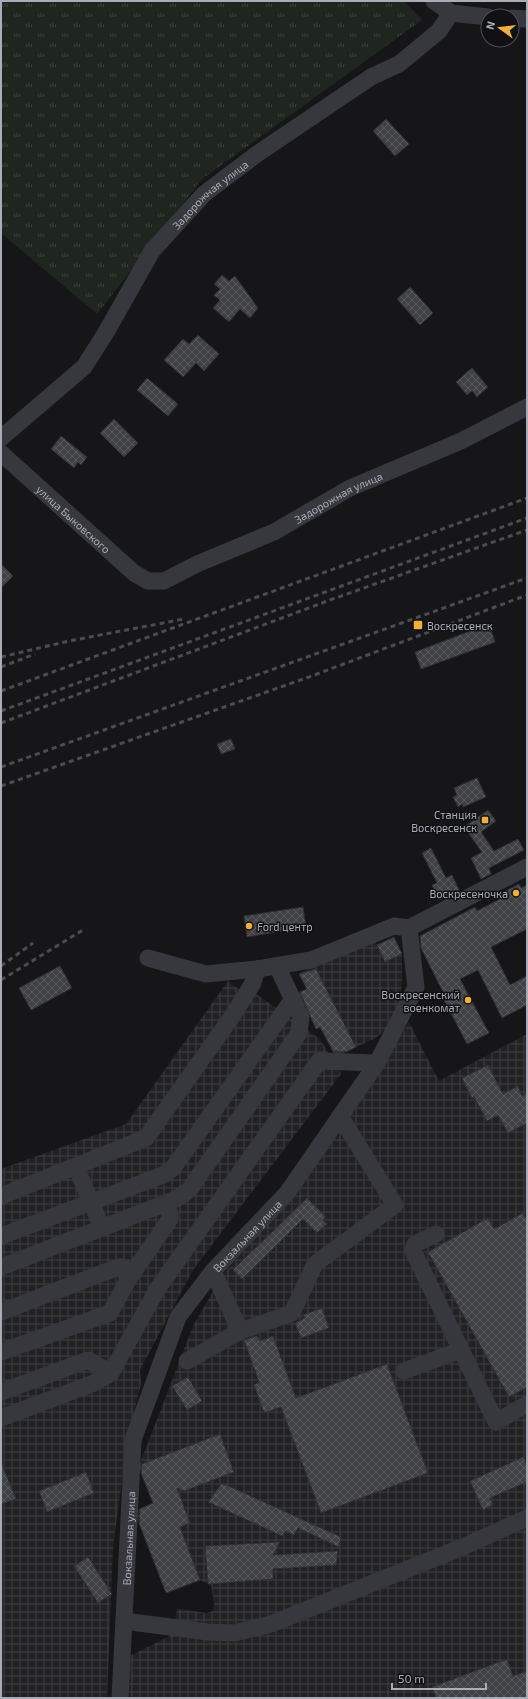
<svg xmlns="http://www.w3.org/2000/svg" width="528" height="1699" font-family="'Exo 2',sans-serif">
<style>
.industrial{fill:url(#industrial-grid)}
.grass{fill:url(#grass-tufts)}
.building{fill:url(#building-cross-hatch);stroke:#303034}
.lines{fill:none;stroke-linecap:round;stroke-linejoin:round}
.minor{stroke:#37383d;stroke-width:17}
.rail{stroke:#4a4c52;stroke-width:3;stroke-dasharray:5 4;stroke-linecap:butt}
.poi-dot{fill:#f2b134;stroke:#111113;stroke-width:1.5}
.labels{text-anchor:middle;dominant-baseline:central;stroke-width:3;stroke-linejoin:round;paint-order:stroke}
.street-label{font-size:11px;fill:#a8adb8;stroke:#111113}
.poi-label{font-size:11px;fill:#a8adb8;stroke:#111113;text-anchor:end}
</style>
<defs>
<pattern id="industrial-grid" width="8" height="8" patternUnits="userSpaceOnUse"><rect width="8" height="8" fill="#222225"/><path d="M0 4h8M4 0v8" fill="none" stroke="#3f3f43"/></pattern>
<pattern id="grass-tufts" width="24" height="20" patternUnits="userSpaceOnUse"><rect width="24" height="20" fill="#1e261f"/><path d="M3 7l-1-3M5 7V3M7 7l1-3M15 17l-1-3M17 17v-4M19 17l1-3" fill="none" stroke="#3c433d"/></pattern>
<pattern id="building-cross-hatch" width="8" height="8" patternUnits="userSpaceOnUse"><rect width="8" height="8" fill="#404145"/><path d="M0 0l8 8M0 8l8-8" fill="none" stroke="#595a5e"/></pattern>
</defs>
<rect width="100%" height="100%" fill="#161618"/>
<g class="industrial">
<path d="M394,937L402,954V984L400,1001L386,1030L374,1039L335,1057L320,1027L316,1029L298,993L306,989L299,974L374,939L377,945Z"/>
<path d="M228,981L248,996L252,991L320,1039L341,1074L193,1270L140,1370L141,1384L128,1437L113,1547L107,1698H1V1169L126,1124Z"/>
<path d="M409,1022L439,1081L527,1034V1698H128L130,1656L172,1635L177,1609L207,1613L213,1611L214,1604L211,1585L200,1580L166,1593L134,1511L153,1503L139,1466L193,1326L223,1274L294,1196L359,1102Z"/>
</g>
<path class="grass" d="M1,1H404L422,20L202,179L97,314L1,233Z"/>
<g class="building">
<path d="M386,119L409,144L395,156L373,131Z"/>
<path d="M222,275L229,281L235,276L258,308L250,318L240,309L229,322L213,308L220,300L214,295L220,289L214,284Z"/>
<path d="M410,287L433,313L420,325L397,299Z"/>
<path d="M198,335L219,354L204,371L196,363L183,377L164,360L183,339L189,344Z"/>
<path d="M472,368L488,387L477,397L472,391L467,395L456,382Z"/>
<path d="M147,378L178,404L168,416L137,390Z"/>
<path d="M114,419L138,443L124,457L100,433Z"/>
<path d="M61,436L87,457L81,465L78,462L74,468L51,449Z"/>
<path d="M1,564L13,576L1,588Z"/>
<path d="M489,624L495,642L421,669L415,652Z"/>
<path d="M231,739L235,749L221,754L217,744Z"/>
<path d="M477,778L486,797L463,807L462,804L458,807L453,797L457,795L454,788Z"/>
<path d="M488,810L496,821L481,832L494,851L518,839L524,850L489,868L491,874L481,879L471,858L482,852L464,827Z"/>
<path d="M431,848L446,878L452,875L459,890L439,900L432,885L437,883L422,853Z"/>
<path d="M519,884L521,888L527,885V929L491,947L510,985L527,976V1005L502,1018L478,970L460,979L489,1033L467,1044L443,998L445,996L421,948L420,936L475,907L477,911L502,898L500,894Z"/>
<path d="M303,907L306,927L247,937L244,916Z"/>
<path d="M394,937L402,954L385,962L377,945Z"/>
<path d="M60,966L72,988L31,1010L19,988Z"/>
<path d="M316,969L356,1047L346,1052L333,1051L320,1027L316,1029L300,992L307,989L299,974Z"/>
<path d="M488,1065L503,1094L518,1086L522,1096L527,1093V1123L508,1133L498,1115L487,1121L474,1097L472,1098L462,1078Z"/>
<path d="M307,1198L326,1217L323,1220L327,1224L317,1233L303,1219L242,1279L233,1270Z"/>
<path d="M523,1213L527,1220V1387L509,1397L428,1252L488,1218L494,1229Z"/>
<path d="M322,1308L329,1328L301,1338L295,1323L305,1318L303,1315Z"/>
<path d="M257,1336L260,1341L273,1336L296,1398L387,1364L428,1473L321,1513L281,1407L264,1413L254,1385L259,1382L244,1340Z"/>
<path d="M188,1377L202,1401L187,1410L172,1386Z"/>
<path d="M220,1434L234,1472L184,1491L177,1488L190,1523L180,1527L200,1580L166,1593L139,1523L140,1509L153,1503L141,1473L142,1464Z"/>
<path d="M523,1457L527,1466V1482L490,1498L493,1505L483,1510L470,1481Z"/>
<path d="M1,1462L16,1499L1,1504Z"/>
<path d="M86,1472L94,1493L47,1512L39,1491Z"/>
<path d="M222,1483L341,1537L339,1547L298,1528L294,1535L285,1531L282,1536L208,1502Z"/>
<path d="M280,1542L273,1555L338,1551L336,1565L273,1569V1579L208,1584L205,1546Z"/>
<path d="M88,1557L112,1594L98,1603L74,1566Z"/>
<path d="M507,1659L513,1676L527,1671V1698H436L432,1687Z"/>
</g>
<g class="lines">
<g class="minor">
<path d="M451,13L488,17"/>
<path d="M512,18L527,19"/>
<path id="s1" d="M1,438L84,367L105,334L152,251L204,194L257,154L371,77L399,64L439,31L451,13L434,1"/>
<path id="s2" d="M1,453L134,573L148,581H164L197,564L274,532L350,488L461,441L527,407"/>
<path d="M409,928L527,867"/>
<path d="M148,958L206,974L257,969L311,960L394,926L409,928"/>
<path d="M76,1167L102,1228L176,1199L189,1190L299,1033L301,1017L277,966"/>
<path d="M1,1196L146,1138L233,1015L253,983L257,969"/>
<path d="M436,1234L415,1244L413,1251L496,1422L527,1404"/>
<path d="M1,1236L163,1175L173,1168L293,999"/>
<path d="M1,1267L102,1228"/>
<path d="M213,1271L240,1331L292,1313L315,1264L395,1205L340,1116"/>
<path d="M128,1280L170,1219V1214L165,1204"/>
<path d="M1,1312L118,1267H123L128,1280L110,1313L1,1352"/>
<path d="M187,1361L240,1331"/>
<path d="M404,1371L461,1350"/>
<path d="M1,1392L88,1360L111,1373L158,1288L319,1061L377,1063"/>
<path d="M1,1418L94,1383L111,1373"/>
<path d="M124,1621L208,1632L234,1633L271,1624L458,1549L527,1518"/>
<path id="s3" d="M120,1698L133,1440L178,1317L213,1271L287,1193L377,1063L416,987L409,928"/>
</g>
<g class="rail">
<path d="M1,657L69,641L184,619"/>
<path d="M1,667L35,654"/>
<path d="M1,691L527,498"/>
<path d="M1,711L527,518"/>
<path d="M1,723L330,600L527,530"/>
<path d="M1,767L527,578"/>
<path d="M1,786L309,677L527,595"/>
<path d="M1,966L33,943"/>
<path d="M1,980L83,930"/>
</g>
</g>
<g class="poi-dot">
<rect x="413" y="620" width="10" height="10" rx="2"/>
<rect x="481" y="816" width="8" height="8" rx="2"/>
<circle cx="516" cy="893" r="4"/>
<circle cx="249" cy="926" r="4"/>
<circle cx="468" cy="1000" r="4"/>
</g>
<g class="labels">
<g class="street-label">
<text stroke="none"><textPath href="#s1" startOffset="325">Задорожная улица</textPath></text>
<text stroke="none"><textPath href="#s2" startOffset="405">Задорожная улица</textPath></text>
<text stroke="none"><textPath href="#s2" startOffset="98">улица Быковского</textPath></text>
<text stroke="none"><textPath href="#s3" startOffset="496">Вокзальная улица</textPath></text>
<text stroke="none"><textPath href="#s3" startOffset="160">Вокзальная улица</textPath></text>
</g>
<g class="poi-label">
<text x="427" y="625" text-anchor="start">Воскресенск</text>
<text x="477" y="814">Станция<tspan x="477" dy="13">Воскресенск</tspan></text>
<text x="508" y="893">Воскресеночка</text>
<text x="257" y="926" text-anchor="start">Ford центр</text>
<text x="460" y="994">Воскресенский<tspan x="460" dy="13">военкомат</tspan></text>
</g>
</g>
<rect width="528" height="1699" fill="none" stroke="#a8adb8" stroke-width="4"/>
<g transform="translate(500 28) rotate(285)"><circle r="19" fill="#111113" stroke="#4d4f55"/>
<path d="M0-3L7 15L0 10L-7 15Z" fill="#f2b134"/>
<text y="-6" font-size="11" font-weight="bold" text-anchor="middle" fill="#a8adb8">N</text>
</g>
<path d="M392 1683v6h94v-6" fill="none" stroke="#a8adb8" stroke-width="2"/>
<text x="398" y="1683" font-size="12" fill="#a8adb8" stroke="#111113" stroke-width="3" paint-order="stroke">50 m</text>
</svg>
